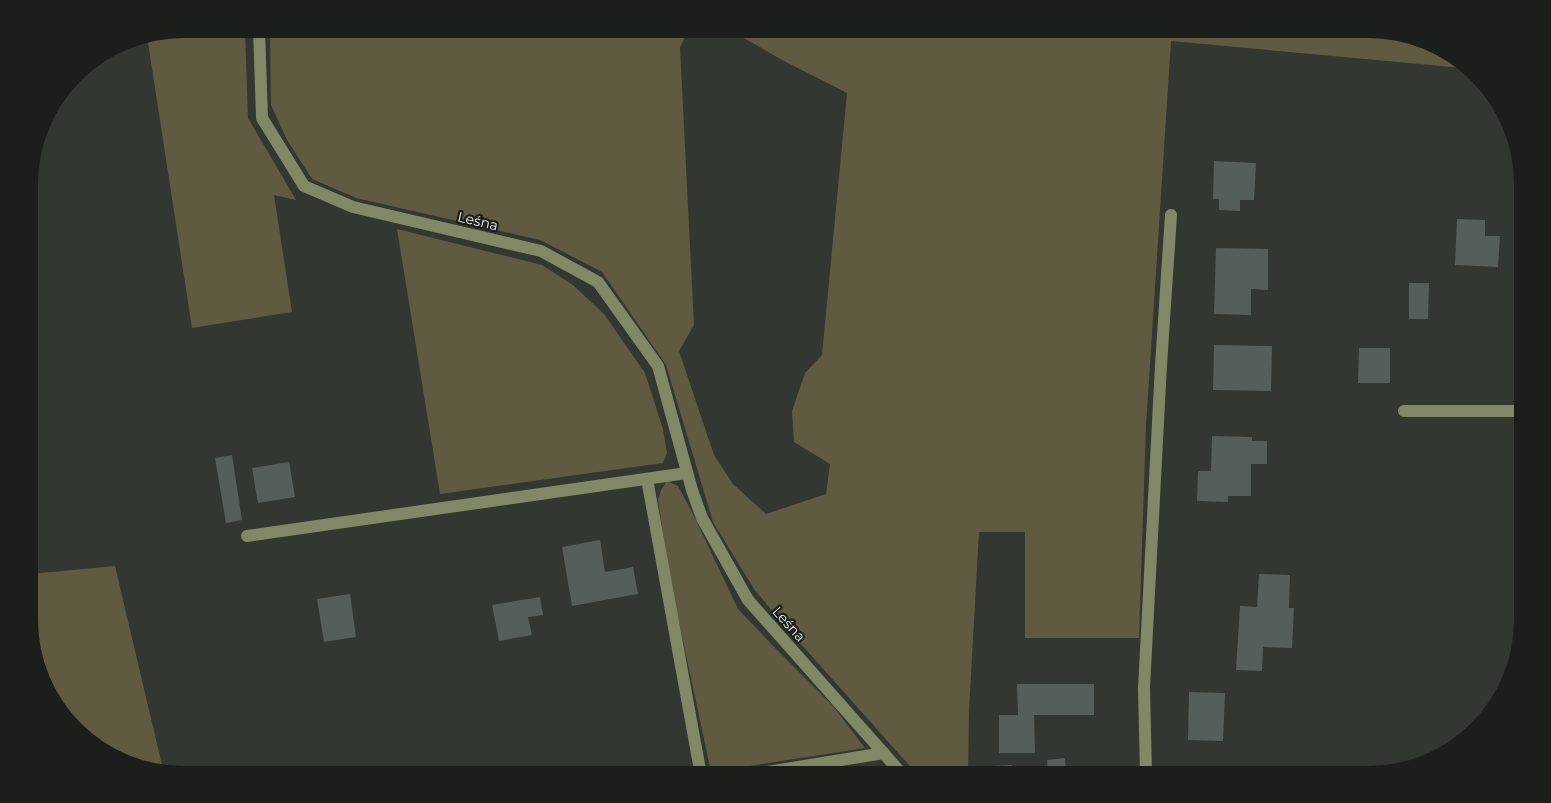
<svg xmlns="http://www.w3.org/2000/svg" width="1551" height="803" font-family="Montserrat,sans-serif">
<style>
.green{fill:#5f5a40}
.building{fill:#565e59}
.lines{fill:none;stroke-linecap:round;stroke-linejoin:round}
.minor{stroke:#808866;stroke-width:12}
.labels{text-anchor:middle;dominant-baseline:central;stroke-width:4.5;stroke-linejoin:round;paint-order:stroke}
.street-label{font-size:14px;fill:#e9ede9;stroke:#1c1e1b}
</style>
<rect width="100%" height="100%" fill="#323731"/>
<g class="green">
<path d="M183,29H245L248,118L296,200L274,195L292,312L192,328L147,36Z"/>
<path d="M270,29H689L680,47L694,325L679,351L714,455L733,484L766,514L826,494L830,464L794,442L792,411L805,373L822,355L847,93L784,61L728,29H1368L1436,45L1463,68L1171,41L1146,426L1139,638H1025V532H979L969,711L968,774H917L783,624L754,589L713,522L666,365L602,272L540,240L356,198L312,179L287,140L271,105Z"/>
<path d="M397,229L542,265L573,285L604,314L645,373L663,429L667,453L663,463L440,494Z"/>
<path d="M667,481L678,486L693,514L738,609L777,650L833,706L865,748L711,772L670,580L658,500L661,490Z"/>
<path d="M115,566L162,765L174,772L115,758L55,706L30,640V574Z"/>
</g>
<g class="building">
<path d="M1214,161L1256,163L1254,200H1240V211L1219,210V199H1213Z"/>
<path d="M1457,219L1485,220V236H1500L1498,267L1455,265Z"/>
<path d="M1216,248L1268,249V290L1251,289V315L1214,314Z"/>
<path d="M1409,283H1429L1428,319H1409Z"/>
<path d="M1214,345L1272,346L1271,391L1213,390Z"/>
<path d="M1359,348H1390V383H1358Z"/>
<path d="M1212,436L1252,437V441H1267V464H1251V496H1228V502L1197,501L1198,471H1211Z"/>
<path d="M232,455L242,520L226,523L215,458Z"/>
<path d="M289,462L295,497L258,503L252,468Z"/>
<path d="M600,540L605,572L633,567L638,594L572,606L562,547Z"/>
<path d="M1259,574L1290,575L1289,608H1294L1292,648L1263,647L1262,671L1236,670L1240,606L1257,607Z"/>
<path d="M350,594L356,637L324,642L317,599Z"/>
<path d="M540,597L543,615L528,617L532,635L499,641L492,605Z"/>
<path d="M1017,684H1094V715H1034L1035,753H999V715H1018Z"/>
<path d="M1189,692L1225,693L1223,741L1188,740Z"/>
<path d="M1065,758L1066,774H1048L1047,760Z"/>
<path d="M1012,765V774H971L970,767Z"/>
</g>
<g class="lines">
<g class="minor">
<path d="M259,29L262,118L304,186L353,207L541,251L598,282L658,366L692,490L702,518L748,600L902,774"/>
<path d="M1404,411H1522"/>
<path d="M647,479L700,770"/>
<path d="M247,536L687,473"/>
<path d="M755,774L884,753"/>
<path d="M1146,774L1144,688L1161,365L1171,215"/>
</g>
</g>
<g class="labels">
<g class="street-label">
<text transform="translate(478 221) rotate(13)">Leśna</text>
<text transform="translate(789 624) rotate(48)">Leśna</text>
</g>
</g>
<path d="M0 0H1551V803H0ZM184 38H1368A146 146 0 0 1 1514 184V620A146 146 0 0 1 1368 766H184A146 146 0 0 1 38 620V184A146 146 0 0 1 184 38Z" fill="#1c1e1b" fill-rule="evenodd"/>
</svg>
